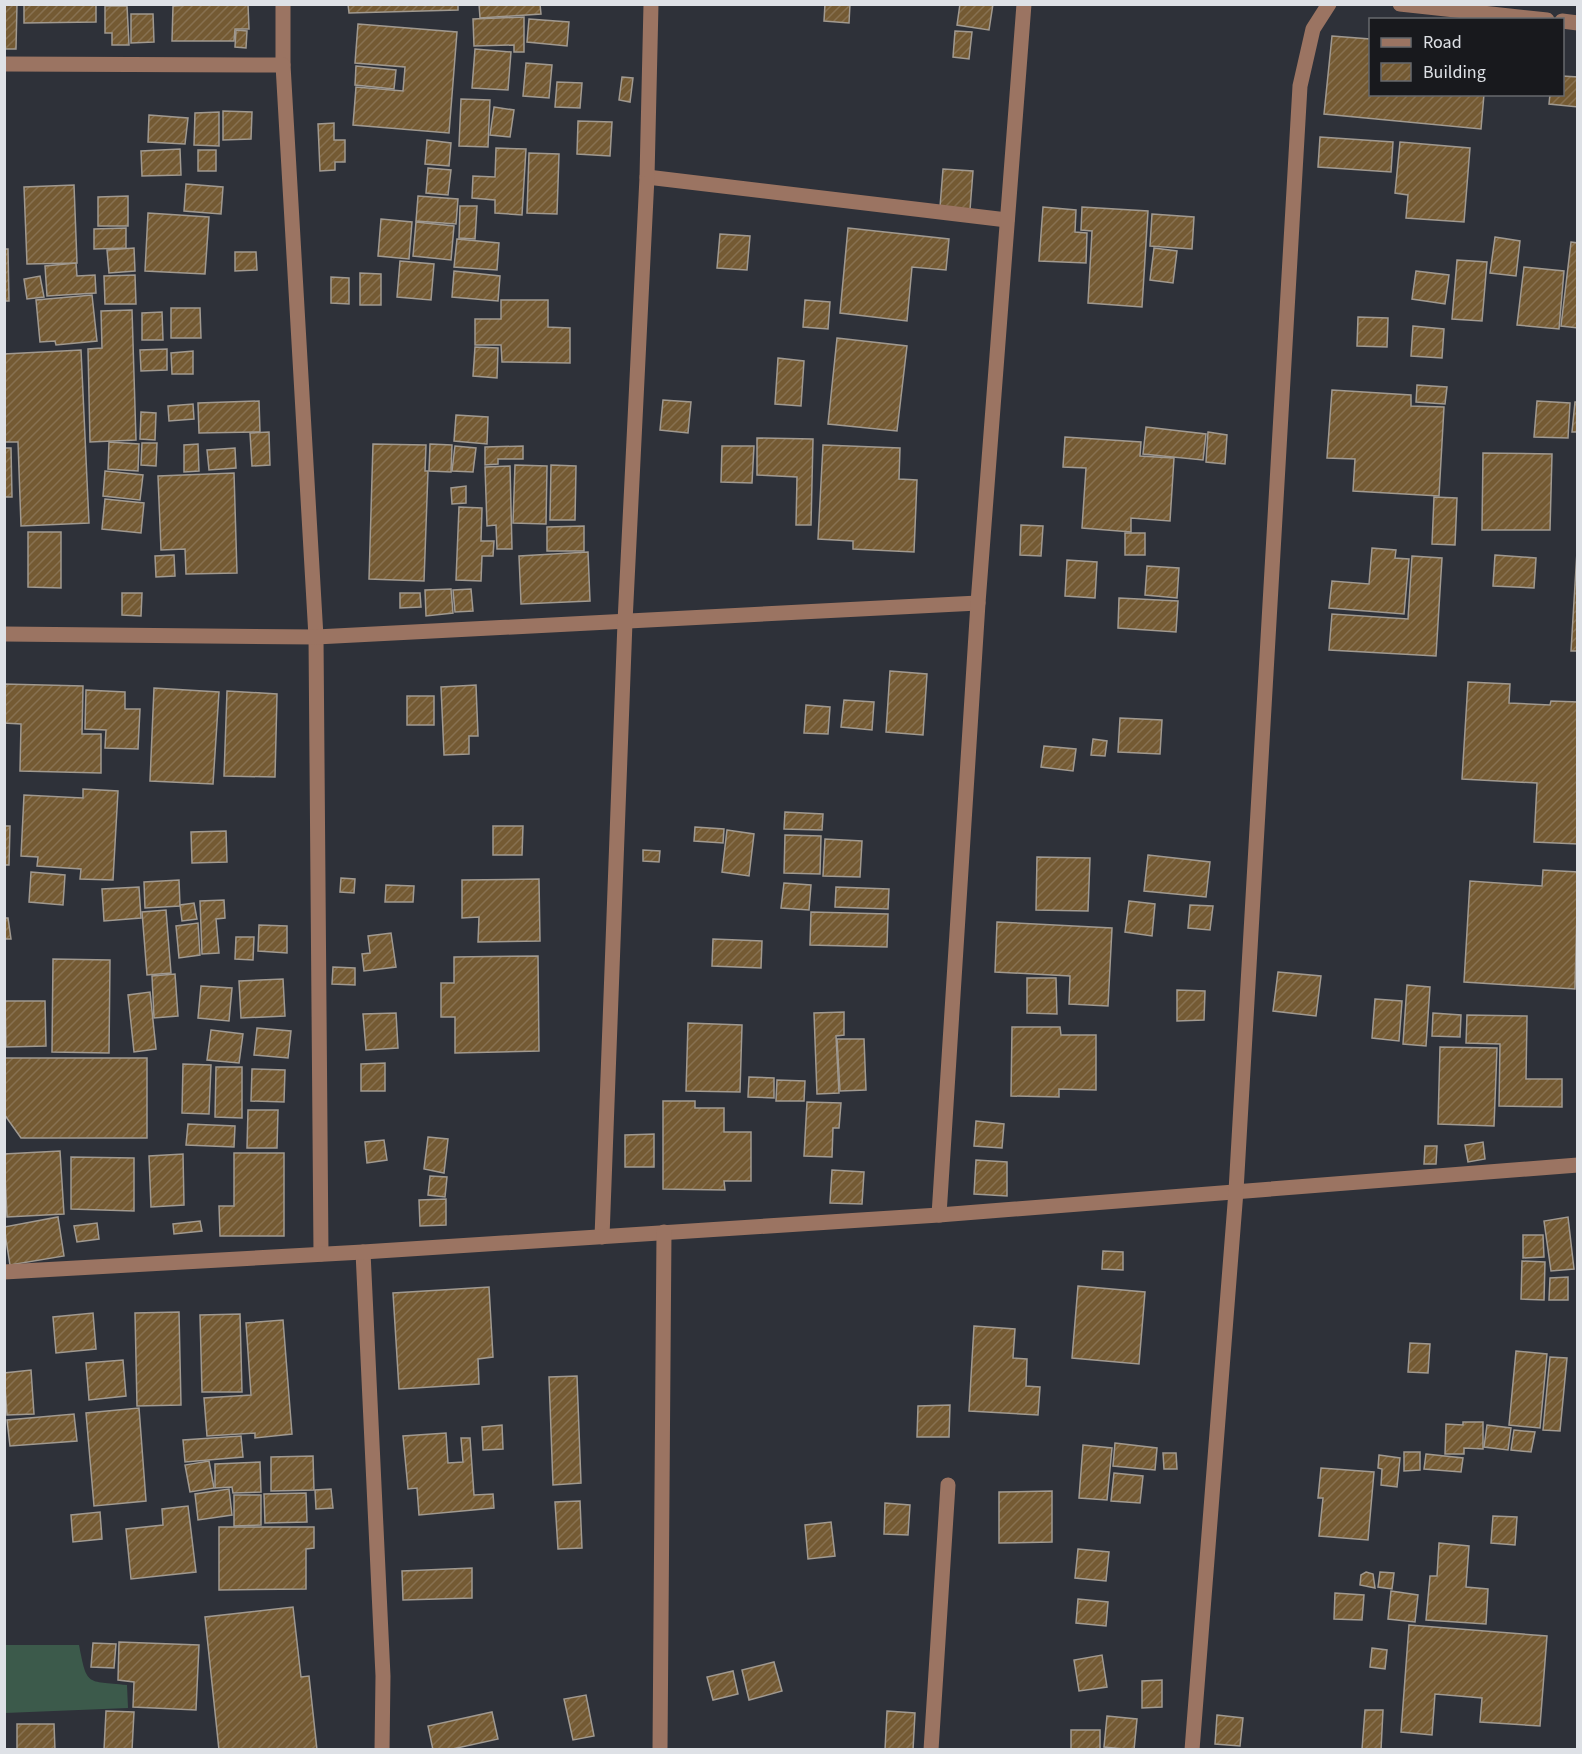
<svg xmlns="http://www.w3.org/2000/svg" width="1582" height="1754" font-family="'Source Sans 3',sans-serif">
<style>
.garden{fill:#3c5a4b}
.building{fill:url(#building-hatch);stroke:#a09990;stroke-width:1.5}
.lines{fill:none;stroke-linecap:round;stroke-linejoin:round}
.minor{stroke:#9b7462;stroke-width:15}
</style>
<defs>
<pattern id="building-hatch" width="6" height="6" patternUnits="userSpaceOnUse" patternTransform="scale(1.5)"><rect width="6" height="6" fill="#745a33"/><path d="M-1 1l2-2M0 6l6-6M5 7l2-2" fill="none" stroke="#877151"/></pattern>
</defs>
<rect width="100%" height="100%" fill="#2e3139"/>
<path class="garden" d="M4,1645H79C87,1686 86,1681 127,1685L128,1708L5,1713Z"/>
<g class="building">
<path d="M4,4H17L16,49H4Z"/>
<path d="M24,4H96V22L24,23Z"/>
<path d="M205,4H248L249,29H235L234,41H172L173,6Z"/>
<path d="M348,4H458V10L349,13Z"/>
<path d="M479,4H540L541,14L480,18Z"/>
<path d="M825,4H850L849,23L824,21Z"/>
<path d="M960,4H993L989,30L957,25Z"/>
<path d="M105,6H127L129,45H112V33H105Z"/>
<path d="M131,14H153L154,42L131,43Z"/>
<path d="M524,17V52H514V45L474,46L473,19Z"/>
<path d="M529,19L569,22L567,46L527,42Z"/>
<path d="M358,24L457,32L449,133L353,125L356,87L403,91L405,67L355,63Z"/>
<path d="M236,30L247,31L246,48L235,47Z"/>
<path d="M955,31L972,32L969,59L953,57Z"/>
<path d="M1332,36L1370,39V94H1484L1481,129L1324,114Z"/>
<path d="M475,49L511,52L508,90L472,88Z"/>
<path d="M526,63L552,65L549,98L523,96Z"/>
<path d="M356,66L396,70L394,89L355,85Z"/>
<path d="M1562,76L1578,77V107L1549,104L1550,94H1562Z"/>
<path d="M622,77L633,78L630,102L619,100Z"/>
<path d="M557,82L582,83L580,108L555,107Z"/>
<path d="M461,99L490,100L488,147L459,146Z"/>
<path d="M494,107L514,110L510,137L490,135Z"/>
<path d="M223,111L252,112L251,139L223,140Z"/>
<path d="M219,112V146L194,145L195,113Z"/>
<path d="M149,115L188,118L185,144L148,142Z"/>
<path d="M578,121L612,122L610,156L577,154Z"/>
<path d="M334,123V140H345V162H335V170L320,171L318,124Z"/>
<path d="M1320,137L1393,142L1391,172L1318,167Z"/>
<path d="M427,140L451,143L449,166L425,164Z"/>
<path d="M1400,142L1470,148L1464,222L1406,218L1408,195L1395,193Z"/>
<path d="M496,148L526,149L522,215L495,213V200L472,198L473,176L495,177Z"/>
<path d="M180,149L181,175L142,176L141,151Z"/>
<rect x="198" y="150" width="18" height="21"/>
<path d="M529,153L559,154L557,214L527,213Z"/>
<path d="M428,168L451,170L448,195L426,193Z"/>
<path d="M943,169L973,171L970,210L940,207Z"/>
<path d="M186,184L223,187L221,214L184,211Z"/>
<path d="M74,185L77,263L27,264L24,187Z"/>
<path d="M128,196V226H98V197Z"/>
<path d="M418,196L458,199L456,224L416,221Z"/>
<path d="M460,206H477L475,239L459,238Z"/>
<path d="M1043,207L1076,210L1075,232L1087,233L1086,263L1039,261Z"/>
<path d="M1082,207L1148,211L1142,307L1088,303L1092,231L1081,230Z"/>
<path d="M148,213L209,217L205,274L145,271Z"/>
<path d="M1152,214L1194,217L1192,249L1150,246Z"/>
<path d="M381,219L412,222L409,259L378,256Z"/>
<path d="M416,222L454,226L451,260L413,256Z"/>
<path d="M126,228V248L94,249V229Z"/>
<path d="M848,228L949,239L946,270L912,267L907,321L840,313Z"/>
<path d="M720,234L750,236L747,270L717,268Z"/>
<path d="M1495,237L1520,241L1516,276L1490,273Z"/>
<path d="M457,239L499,243L497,270L454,267Z"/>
<path d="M1571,242L1578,243V328L1561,326Z"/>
<path d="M134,248L135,271L109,273L107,250Z"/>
<path d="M1154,248L1177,251L1173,283L1150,280Z"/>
<path d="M4,249H8L9,301H4Z"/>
<path d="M235,252H256L257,270L235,271Z"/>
<path d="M1457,260L1487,262L1482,321L1452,319Z"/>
<path d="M400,261L434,264L431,300L397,297Z"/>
<path d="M76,263L77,276L95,275L96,293L47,296L45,266Z"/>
<path d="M1524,267L1564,271L1559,329L1517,325Z"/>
<path d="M454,271L500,276L498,301L452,297Z"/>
<path d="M1416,271L1449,275L1445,304L1412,299Z"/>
<path d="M360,273L381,274V305H360Z"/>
<path d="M135,275L136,304H105L104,276Z"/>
<path d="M40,276L44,297L27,299L24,279Z"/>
<path d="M331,277L349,278V304L331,303Z"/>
<path d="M92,295L97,341L56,345L55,341L40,342L36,300Z"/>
<path d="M501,300H548V327L570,328V363L502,362L501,345H475V319H501Z"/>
<path d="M805,300L830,302L828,329L803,327Z"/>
<path d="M171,308H200L201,338H171Z"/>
<path d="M132,310L136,440L90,442L88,349L102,348L101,311Z"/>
<path d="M162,312L163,340H142V313Z"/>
<path d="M1358,317L1388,318L1387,347L1357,346Z"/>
<path d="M1413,326L1444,329L1442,358L1411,356Z"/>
<path d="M837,338L907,346L897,431L828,424Z"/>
<path d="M475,347L498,348L497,378L473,376Z"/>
<path d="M167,349V370L141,371L140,350Z"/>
<path d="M81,350L89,523L21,526L18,442H4V354Z"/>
<path d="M193,351V374H172L171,353Z"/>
<path d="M778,358L804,361L801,406L775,404Z"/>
<path d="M1417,385L1447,387L1445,404L1416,402Z"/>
<path d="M1332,390L1411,395V406L1444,407L1439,496L1353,491L1355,459L1327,458Z"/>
<path d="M663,400L691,402L688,433L660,430Z"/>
<path d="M259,401L260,432L199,433L198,403Z"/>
<path d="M1537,401L1570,403L1568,438L1534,437Z"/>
<path d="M1575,402H1578V432H1572Z"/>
<path d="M193,404L194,419L169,421L168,406Z"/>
<path d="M141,412L156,413L155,440L140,439Z"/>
<path d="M456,415L488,417L487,444L454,441Z"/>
<path d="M1146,427L1206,434L1203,460L1143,454Z"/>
<path d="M269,432L270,465L252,466L250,433Z"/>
<path d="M1208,432L1227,435L1225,464L1206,462Z"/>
<path d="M1065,437L1141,442L1140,456L1174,458L1170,521L1131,518V532L1082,528L1086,468L1063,467Z"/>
<path d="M757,438L813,439L811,525H796L797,477L757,475Z"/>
<path d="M109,442L139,444L138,471L108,469Z"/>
<path d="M142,443H157L156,466L141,465Z"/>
<path d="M198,444L199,471L184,472V445Z"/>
<path d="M373,444L426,445L425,471H428L424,581L369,579Z"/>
<path d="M430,444L452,445L451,472L429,471Z"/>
<path d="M823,445L900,448L899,479L917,480L914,552L853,549V541L818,539Z"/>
<path d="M455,446L476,448L473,472L452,471Z"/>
<path d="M523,446V459H498V464L485,465V447Z"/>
<path d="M722,446H754L752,483L721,482Z"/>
<path d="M4,448H11L12,497H4Z"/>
<path d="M235,448L236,468L209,470L207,450Z"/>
<path d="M1483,453L1552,454L1550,530H1482Z"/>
<path d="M515,465L547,466L546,524L513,523Z"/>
<path d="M551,465L576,466L575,520H550Z"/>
<path d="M510,466L512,549H497L496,525L487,526L485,467Z"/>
<path d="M105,471L143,475L140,500L103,496Z"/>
<path d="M234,473L237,573L186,574L185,549L161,550L158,476Z"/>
<path d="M466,486V503L452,504L451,488Z"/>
<path d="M1434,497L1457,498L1455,545L1432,544Z"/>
<path d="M105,499L144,503L141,533L102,529Z"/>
<path d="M459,507L482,508L481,541H494L493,556H482L481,581L456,580Z"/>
<path d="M1021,525L1043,526L1041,556L1020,555Z"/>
<path d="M584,526V551H547V527Z"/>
<path d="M28,532H61V588L28,587Z"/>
<rect x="1125" y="533" width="20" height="22"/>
<path d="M1578,535V651H1571Z"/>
<path d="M1372,548L1396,550L1395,558L1409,559L1404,614L1329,608L1332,581L1369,584Z"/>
<path d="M588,552L590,601L521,604L519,556Z"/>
<path d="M174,555L175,576L156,577L155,556Z"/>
<path d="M1495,555L1536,558L1534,588L1493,586Z"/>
<path d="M1412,556L1442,558L1436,656L1329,650L1332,614L1408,619Z"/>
<path d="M1067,560L1097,562L1095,598L1065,596Z"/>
<path d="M1147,566L1179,568L1177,598L1145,595Z"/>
<path d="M451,589L453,613L426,616L425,590Z"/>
<path d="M471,589L473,611L455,612L453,590Z"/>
<path d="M122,593H142L141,616L122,615Z"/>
<path d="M400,593H420L421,607L400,608Z"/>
<path d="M1119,598L1178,601L1176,632L1118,628Z"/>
<path d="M890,671L927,674L923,735L886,732Z"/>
<path d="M1468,682L1510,684L1509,703L1550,705L1551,701L1578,702V844L1534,842L1537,783L1462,779Z"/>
<path d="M4,684L83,686L82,734H101V773L20,771L21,724L4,723Z"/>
<path d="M476,685L478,736H469V754L444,755L441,687Z"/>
<path d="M154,688L219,692L213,784L150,781Z"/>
<path d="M86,690L125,692V709H140L138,749L105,748L106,730L85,729Z"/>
<path d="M227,691L277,694L275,777L224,776Z"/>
<rect x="407" y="696" width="27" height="29"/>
<path d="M844,700L874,702L872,730L841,727Z"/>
<path d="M806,705L830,707L828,734L804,733Z"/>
<path d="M1120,718L1162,720L1160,754L1118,752Z"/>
<path d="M1093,739L1107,741L1105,756L1091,755Z"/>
<path d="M1044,746L1076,749L1073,771L1041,767Z"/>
<path d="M83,789L118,791L113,880L80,879L81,869L37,866L38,857L21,856L24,795L83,798Z"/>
<path d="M785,812L823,814L822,830L784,829Z"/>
<path d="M4,826H10L9,865H4Z"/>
<path d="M493,826H523L522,855H493Z"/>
<path d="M695,827L724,829L723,843L694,841Z"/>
<path d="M727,830L754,834L749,876L722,872Z"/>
<path d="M226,831L227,862L192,863L191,832Z"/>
<path d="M785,835L821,836L820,874L784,873Z"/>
<path d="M825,839L862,841L860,877L823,876Z"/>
<path d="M643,850L660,851L659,862L643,861Z"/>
<path d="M1148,855L1210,862L1206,897L1144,891Z"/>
<path d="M1037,857L1090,858L1088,911L1036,910Z"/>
<path d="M1543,870L1578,872L1575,989L1464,982L1470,881L1542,886Z"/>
<path d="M31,872L65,875L63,905L29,902Z"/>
<path d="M341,878L355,879L354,893L340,892Z"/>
<path d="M539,879L540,941L478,942L479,917L462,918V880Z"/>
<path d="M179,880L180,906L145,908L144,882Z"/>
<path d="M784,883L811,885L809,910L781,908Z"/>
<path d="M386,885L414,886L413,902H385Z"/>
<path d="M139,887L141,918L104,921L102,889Z"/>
<path d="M836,887L889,889L888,909L835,907Z"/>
<path d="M224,900L225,918L216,919L219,953L202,954L200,901Z"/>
<path d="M1129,901L1155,904L1152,936L1125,932Z"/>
<path d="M194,903L197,919L182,921L180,905Z"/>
<path d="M1190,905L1213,906L1210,930L1188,928Z"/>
<path d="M166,910L171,973L147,975L142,912Z"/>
<path d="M811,912L888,914L887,947L810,945Z"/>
<path d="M4,918H8L11,939H4Z"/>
<path d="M997,922L1112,928L1108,1006L1069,1004L1070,976L995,972Z"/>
<path d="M198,923L200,955L179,958L176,926Z"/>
<path d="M259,925L287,926V953L258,951Z"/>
<path d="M391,933L396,967L364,971L362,954L370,953L368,936Z"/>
<path d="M236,937H254L253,960L235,959Z"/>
<path d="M713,939L762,941L761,968L712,966Z"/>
<path d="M538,956L539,1051L455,1053V1017H441V983H454V957Z"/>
<path d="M53,959L110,960L109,1053L52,1052Z"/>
<path d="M333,967L355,968V985L332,984Z"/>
<path d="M1278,972L1321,976L1316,1016L1273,1011Z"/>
<path d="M175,974L178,1016L154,1018L152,976Z"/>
<path d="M1027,978H1056L1057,1014L1027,1013Z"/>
<path d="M283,979L285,1016L241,1018L239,981Z"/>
<path d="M1407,985L1430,987L1426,1046L1403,1044Z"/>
<path d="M201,986L232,988L229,1021L198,1018Z"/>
<path d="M1177,990L1205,991L1204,1020L1177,1021Z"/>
<path d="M150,992L156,1049L134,1052L128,995Z"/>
<path d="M1375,999L1402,1001L1399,1041L1372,1038Z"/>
<path d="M5,1001H45L46,1046L6,1047Z"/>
<path d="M844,1012V1035L836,1036L839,1093L817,1094L814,1013Z"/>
<path d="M396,1013L398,1048L366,1050L363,1014Z"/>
<path d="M1433,1013L1461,1015L1460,1037L1432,1036Z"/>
<path d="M1467,1015L1527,1016L1526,1079H1562V1107L1499,1106L1500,1044L1466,1043Z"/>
<path d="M688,1023L742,1025L740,1092L686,1091Z"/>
<path d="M1012,1027H1060L1061,1035H1096V1090L1059,1089V1097L1011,1096Z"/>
<path d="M257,1028L291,1031L288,1058L254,1055Z"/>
<path d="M211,1030L243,1034L239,1063L207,1060Z"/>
<path d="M837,1039H864L866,1090L840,1091Z"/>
<path d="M1440,1047L1497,1048L1494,1126L1438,1124Z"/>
<path d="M4,1058H147V1138H21L4,1114Z"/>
<path d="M385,1063V1091H361V1064Z"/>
<path d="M183,1064L211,1065L209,1114L182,1113Z"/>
<path d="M216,1067H242V1118L215,1117Z"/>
<path d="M252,1069L285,1070L284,1102L251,1101Z"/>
<path d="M749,1077L774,1078V1098L748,1097Z"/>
<path d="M777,1080L805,1081L804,1101H776Z"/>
<path d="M663,1101H695V1108H724V1132H751V1181H724L725,1190L663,1189Z"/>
<path d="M807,1102L841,1103L839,1128H833L832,1157L804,1156Z"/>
<path d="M248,1110H278L277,1148H247Z"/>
<path d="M976,1121L1004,1124L1002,1148L974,1146Z"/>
<path d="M188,1124L235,1126L234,1147L186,1145Z"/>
<path d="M654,1134V1167H625V1135Z"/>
<path d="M428,1137L448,1139L444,1173L424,1169Z"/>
<path d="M384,1140L387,1160L367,1163L365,1142Z"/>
<path d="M1483,1142L1485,1159L1468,1162L1465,1145Z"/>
<path d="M1425,1146H1437L1436,1164H1424Z"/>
<path d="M60,1151L64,1214L7,1217L4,1154Z"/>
<path d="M234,1153H284V1236H220L219,1206H234Z"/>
<path d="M183,1154L184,1205L151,1207L149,1156Z"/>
<path d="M71,1157L134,1158V1211L71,1209Z"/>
<path d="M976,1160L1007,1162V1196L974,1194Z"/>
<path d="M832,1170L864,1172L862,1204L830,1203Z"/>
<path d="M430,1176L447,1177L445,1197L428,1195Z"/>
<path d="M446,1199V1225L420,1226L419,1200Z"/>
<path d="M58,1217L64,1256L10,1265L4,1227Z"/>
<path d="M1568,1217L1574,1269L1551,1271L1544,1221Z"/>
<path d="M200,1221L202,1231L174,1234L173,1224Z"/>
<path d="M97,1223L99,1239L77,1242L74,1226Z"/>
<path d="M1523,1235H1543L1544,1257L1523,1258Z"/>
<path d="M1103,1251L1123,1252V1270L1102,1269Z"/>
<path d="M1522,1261L1545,1262L1544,1300L1521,1299Z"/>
<path d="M1568,1277V1300H1549L1550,1278Z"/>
<path d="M1078,1286L1145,1292L1139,1364L1072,1358Z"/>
<path d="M489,1287L493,1357L478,1359L479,1384L399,1389L393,1293Z"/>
<path d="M179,1312L181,1405L137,1406L135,1313Z"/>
<path d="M93,1313L96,1349L56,1353L53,1317Z"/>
<path d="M240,1314L242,1392H202L200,1315Z"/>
<path d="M283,1320L292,1434L255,1438V1433L207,1436L204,1398L251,1395L246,1323Z"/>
<path d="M974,1326L1015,1329L1013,1358L1027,1359L1026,1386L1040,1387L1038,1415L969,1411Z"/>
<path d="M1410,1343L1430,1344L1428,1373L1408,1372Z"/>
<path d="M1516,1351L1547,1354L1540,1428L1509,1425Z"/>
<path d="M1550,1357L1567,1358L1560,1431L1543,1430Z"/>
<path d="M123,1360L126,1396L89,1400L86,1363Z"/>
<path d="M31,1370L34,1414L7,1415L4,1373Z"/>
<path d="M577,1376L581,1483L553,1485L549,1377Z"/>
<path d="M950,1405L949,1437H917L918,1406Z"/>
<path d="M139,1408L146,1501L94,1506L86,1413Z"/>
<path d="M74,1414L77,1441L10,1446L7,1420Z"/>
<path d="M1463,1422H1483V1449L1464,1448V1454H1445L1446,1424L1463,1425Z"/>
<path d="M502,1425L503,1449L483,1450L482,1427Z"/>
<path d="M1487,1425L1511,1428L1508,1450L1484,1447Z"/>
<path d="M1514,1430L1535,1432L1531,1452L1511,1450Z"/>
<path d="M446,1433L448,1463L463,1462L461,1438H470L474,1495L493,1494L494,1508L419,1515L417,1488L408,1489L403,1436Z"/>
<path d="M241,1436L243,1457L185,1462L183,1440Z"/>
<path d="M1115,1443L1157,1448L1155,1470L1113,1466Z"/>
<path d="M1083,1445L1112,1448L1107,1500L1079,1498Z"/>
<path d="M1404,1452H1420V1470L1404,1471Z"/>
<path d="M1163,1453H1176L1177,1469H1164Z"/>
<path d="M1426,1454L1463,1458L1461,1472L1424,1469Z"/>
<path d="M1379,1455L1400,1458L1397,1487L1381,1485L1382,1469L1378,1468Z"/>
<path d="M313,1456L314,1490L271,1491V1457Z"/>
<path d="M209,1461L214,1488L190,1492L185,1465Z"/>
<path d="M260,1462L261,1492L233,1493L232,1487L215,1488V1464Z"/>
<path d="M1321,1468L1374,1472L1368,1540L1319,1536L1323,1498H1318Z"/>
<path d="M1114,1473L1143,1476L1140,1503L1111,1501Z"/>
<path d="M229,1489L232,1515L198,1520L195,1494Z"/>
<path d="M331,1489L333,1508L316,1509L315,1490Z"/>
<path d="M1052,1491V1542L999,1543V1492Z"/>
<path d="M306,1493L307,1522L265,1523L264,1494Z"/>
<path d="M234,1495H261V1525L234,1526Z"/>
<path d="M580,1501L582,1548L558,1549L555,1502Z"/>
<path d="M885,1503L910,1505L908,1535L884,1534Z"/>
<path d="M188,1506L196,1572L131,1579L126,1529L163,1525L162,1509Z"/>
<path d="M100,1512L102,1539L73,1542L71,1515Z"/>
<path d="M1493,1516L1517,1517L1515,1545L1491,1543Z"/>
<path d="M831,1522L835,1556L808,1559L805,1525Z"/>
<path d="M219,1527H314V1548L306,1549V1589L219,1590Z"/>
<path d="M1439,1543L1469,1546L1466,1587L1488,1589L1486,1624L1426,1620L1430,1576H1437Z"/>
<path d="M1078,1549L1109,1552L1106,1581L1075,1578Z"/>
<path d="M472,1568V1598L403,1600L402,1571Z"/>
<path d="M1366,1572L1373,1574L1375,1588L1360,1585L1361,1575Z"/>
<path d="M1380,1572L1394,1573L1392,1589L1378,1587Z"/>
<path d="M1391,1591L1418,1595L1415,1622L1388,1619Z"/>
<path d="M1335,1593L1364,1595L1362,1620L1334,1619Z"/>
<path d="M1078,1599L1108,1602L1106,1626L1076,1623Z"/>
<path d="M293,1607L301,1677L309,1676L317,1750H219L205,1617Z"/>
<path d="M1409,1625L1547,1636L1540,1726L1480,1722L1482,1698L1435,1694L1432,1735L1401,1732Z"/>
<path d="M119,1642L199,1645L196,1710L133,1707L134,1682L118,1680Z"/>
<path d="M93,1643L116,1644L114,1668L91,1667Z"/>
<path d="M1372,1648L1387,1650L1385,1669L1370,1667Z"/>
<path d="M1102,1655L1107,1687L1079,1691L1074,1660Z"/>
<path d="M774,1662L782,1691L749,1700L742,1670Z"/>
<path d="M733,1671L738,1694L713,1700L707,1677Z"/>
<path d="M1162,1680V1707L1142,1708V1681Z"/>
<path d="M586,1695L594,1736L573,1740L564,1699Z"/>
<path d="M1365,1710H1383L1381,1750L1362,1749Z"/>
<path d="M106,1711L134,1712L132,1750H104Z"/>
<path d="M887,1711L915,1713L913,1750H885Z"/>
<path d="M492,1712L498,1739L448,1750H433L428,1726Z"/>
<path d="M1217,1715L1243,1718L1240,1746L1215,1744Z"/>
<path d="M1107,1716L1137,1719L1134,1750L1104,1747Z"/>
<path d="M17,1724H54L55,1750H17Z"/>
<rect x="1071" y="1730" width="29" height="20"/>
</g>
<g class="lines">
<g class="minor">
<path d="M283,4V65"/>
<path d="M1400,4L1547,20"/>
<path d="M1562,21L1578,23"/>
<path d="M4,64L283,65L316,637L321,1254"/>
<path d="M647,177L1007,220"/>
<path d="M4,634L316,637L978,603"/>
<path d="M939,1215L978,603L1024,4"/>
<path d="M602,1237L625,622L647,177L651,4"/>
<path d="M363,1252L383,1676L382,1750"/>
<path d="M4,1272L363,1252L939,1215L1578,1165"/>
<path d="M660,1750L664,1232"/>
<path d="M931,1750L948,1485"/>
<path d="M1192,1750L1236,1191L1300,86L1313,29L1329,4"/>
</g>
</g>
<rect width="1582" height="1754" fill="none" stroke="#dee1e6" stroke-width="12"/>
<rect x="1369" y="18" width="195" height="78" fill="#18191d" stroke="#67696d" stroke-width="1.5"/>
<rect x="1381" y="38" width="30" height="9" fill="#9b7462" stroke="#67696d" stroke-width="1.5"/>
<text x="1423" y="48" font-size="18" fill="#dee1e6">Road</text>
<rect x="1381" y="63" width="30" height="18" fill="url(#building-hatch)" stroke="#67696d" stroke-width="1.5"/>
<text x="1423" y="78" font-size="18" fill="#dee1e6">Building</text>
</svg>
